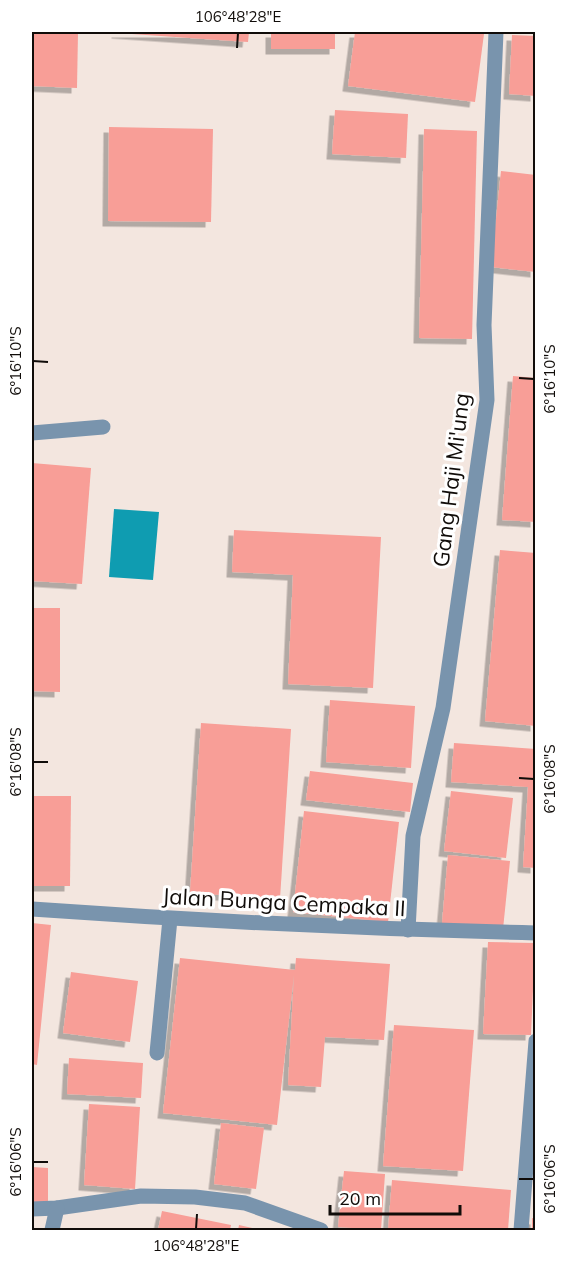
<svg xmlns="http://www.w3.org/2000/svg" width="567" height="1262" font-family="Mulish,sans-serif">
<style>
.water{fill:#0f9cb1}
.building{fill:#f89e97;filter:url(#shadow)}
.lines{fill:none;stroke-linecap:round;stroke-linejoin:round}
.minor{stroke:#7994ad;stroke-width:15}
.ticks{fill:none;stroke:#100c09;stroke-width:2}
.labels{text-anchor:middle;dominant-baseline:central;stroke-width:6;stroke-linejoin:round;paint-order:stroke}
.street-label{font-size:22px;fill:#100c09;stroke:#fff}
.neatline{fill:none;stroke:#100c09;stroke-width:2}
.ticks-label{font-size:15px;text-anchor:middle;fill:#100c09}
</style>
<defs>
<filter id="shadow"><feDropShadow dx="-5.5" dy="5.5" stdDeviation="0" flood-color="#0004"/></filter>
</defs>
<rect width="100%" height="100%" fill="#f3e6df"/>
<path class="water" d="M114,509L159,512L153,580L109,577Z"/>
<g class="building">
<path d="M32,32H78L77,88L32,86Z"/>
<path d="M117,32H249L248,42L117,33Z"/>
<rect x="271" y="32" width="64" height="17"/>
<path d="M355,32H468L484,34L475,102L348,86Z"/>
<path d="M512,35L536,36V96L509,94Z"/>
<path d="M335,110L408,114L406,158L332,154Z"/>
<path d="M109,127L213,129L211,222L108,221Z"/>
<path d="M424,129L477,131L472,339L419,338Z"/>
<path d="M501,171L536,175V272L491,267Z"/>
<path d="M513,376L536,378V522L502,520Z"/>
<path d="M32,463L91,468L82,584L32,581Z"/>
<path d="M234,530L381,537L373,688L288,684L293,575L232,572Z"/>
<path d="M500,550L536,553V726L485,721Z"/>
<path d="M32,608H60V692L32,691Z"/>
<path d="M330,700L415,706L411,768L326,762Z"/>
<path d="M201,723L291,729L280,899L190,893Z"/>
<path d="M454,743L536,749V868L523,867L528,787L451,782Z"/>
<path d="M310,771L413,783L410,812L306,800Z"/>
<path d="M451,791L513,798L506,858L444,851Z"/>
<path d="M32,796H71L70,886H32Z"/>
<path d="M304,811L399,822L388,922L293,912Z"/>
<path d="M448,855L510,861L503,929L442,923Z"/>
<path d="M32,923L51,925L37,1065L32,1064Z"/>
<path d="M488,942L535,943L531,1035L483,1034Z"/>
<path d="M180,958L295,970L296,958L390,964L384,1040L325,1037L321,1087L288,1085L294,975L277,1125L163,1113Z"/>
<path d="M71,972L138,981L130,1042L63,1033Z"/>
<path d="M394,1025L474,1030L463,1171L383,1166Z"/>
<path d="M69,1058L143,1063L141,1098L67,1094Z"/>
<path d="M89,1104L140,1107L135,1189L84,1185Z"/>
<path d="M221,1123L264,1128L256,1189L214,1184Z"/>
<path d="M32,1167L48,1168V1202H32Z"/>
<path d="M344,1171L385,1174L381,1230L338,1227Z"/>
<path d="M392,1180L511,1190L508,1230H388Z"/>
<path d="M162,1211L231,1225L230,1230H158Z"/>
<path d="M532,1218L536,1219V1230H532Z"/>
<path d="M239,1225L261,1230H238Z"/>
</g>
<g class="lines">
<g class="minor">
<path d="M32,433L103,427"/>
<path d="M32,909C199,921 367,929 536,933"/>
<path d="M408,930L413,836L443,708L487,400L484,325L496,32"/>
<path d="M157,1053L170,919"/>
<path d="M32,1209L57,1208L141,1196L195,1197L245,1203L321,1230"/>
<path d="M52,1230L57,1208"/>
<path d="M521,1230L536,1041"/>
</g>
</g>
<path class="ticks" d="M237,48L238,33M33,361L48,362M519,378L534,379M33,762H48M519,778L534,779M33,1162H48M519,1179H534M196,1229L197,1214"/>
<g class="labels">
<g class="street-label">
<text transform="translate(451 480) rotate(-83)">Gang Haji Mi'ung</text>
<text transform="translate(284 902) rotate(3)">Jalan Bunga Cempaka II</text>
</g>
</g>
<rect width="567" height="1262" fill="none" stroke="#ffffff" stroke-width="66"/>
<path d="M330 1205v9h130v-9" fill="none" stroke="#100c09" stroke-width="3"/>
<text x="339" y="1205" font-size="18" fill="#100c09" stroke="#ffffff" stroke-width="4.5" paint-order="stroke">20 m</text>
<rect x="33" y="33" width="501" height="1196" class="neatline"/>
<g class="ticks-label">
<text x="238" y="22">106°48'28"E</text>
<text transform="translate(16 361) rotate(-90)" y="5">6°16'10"S</text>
<text transform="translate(550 379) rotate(-90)" y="5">6°16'10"S</text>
<text transform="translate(16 762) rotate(-90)" y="5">6°16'08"S</text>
<text transform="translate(550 779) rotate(-90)" y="5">6°16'08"S</text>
<text transform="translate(16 1162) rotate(-90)" y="5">6°16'06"S</text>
<text transform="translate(550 1179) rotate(-90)" y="5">6°16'06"S</text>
<text x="196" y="1251">106°48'28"E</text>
</g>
</svg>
